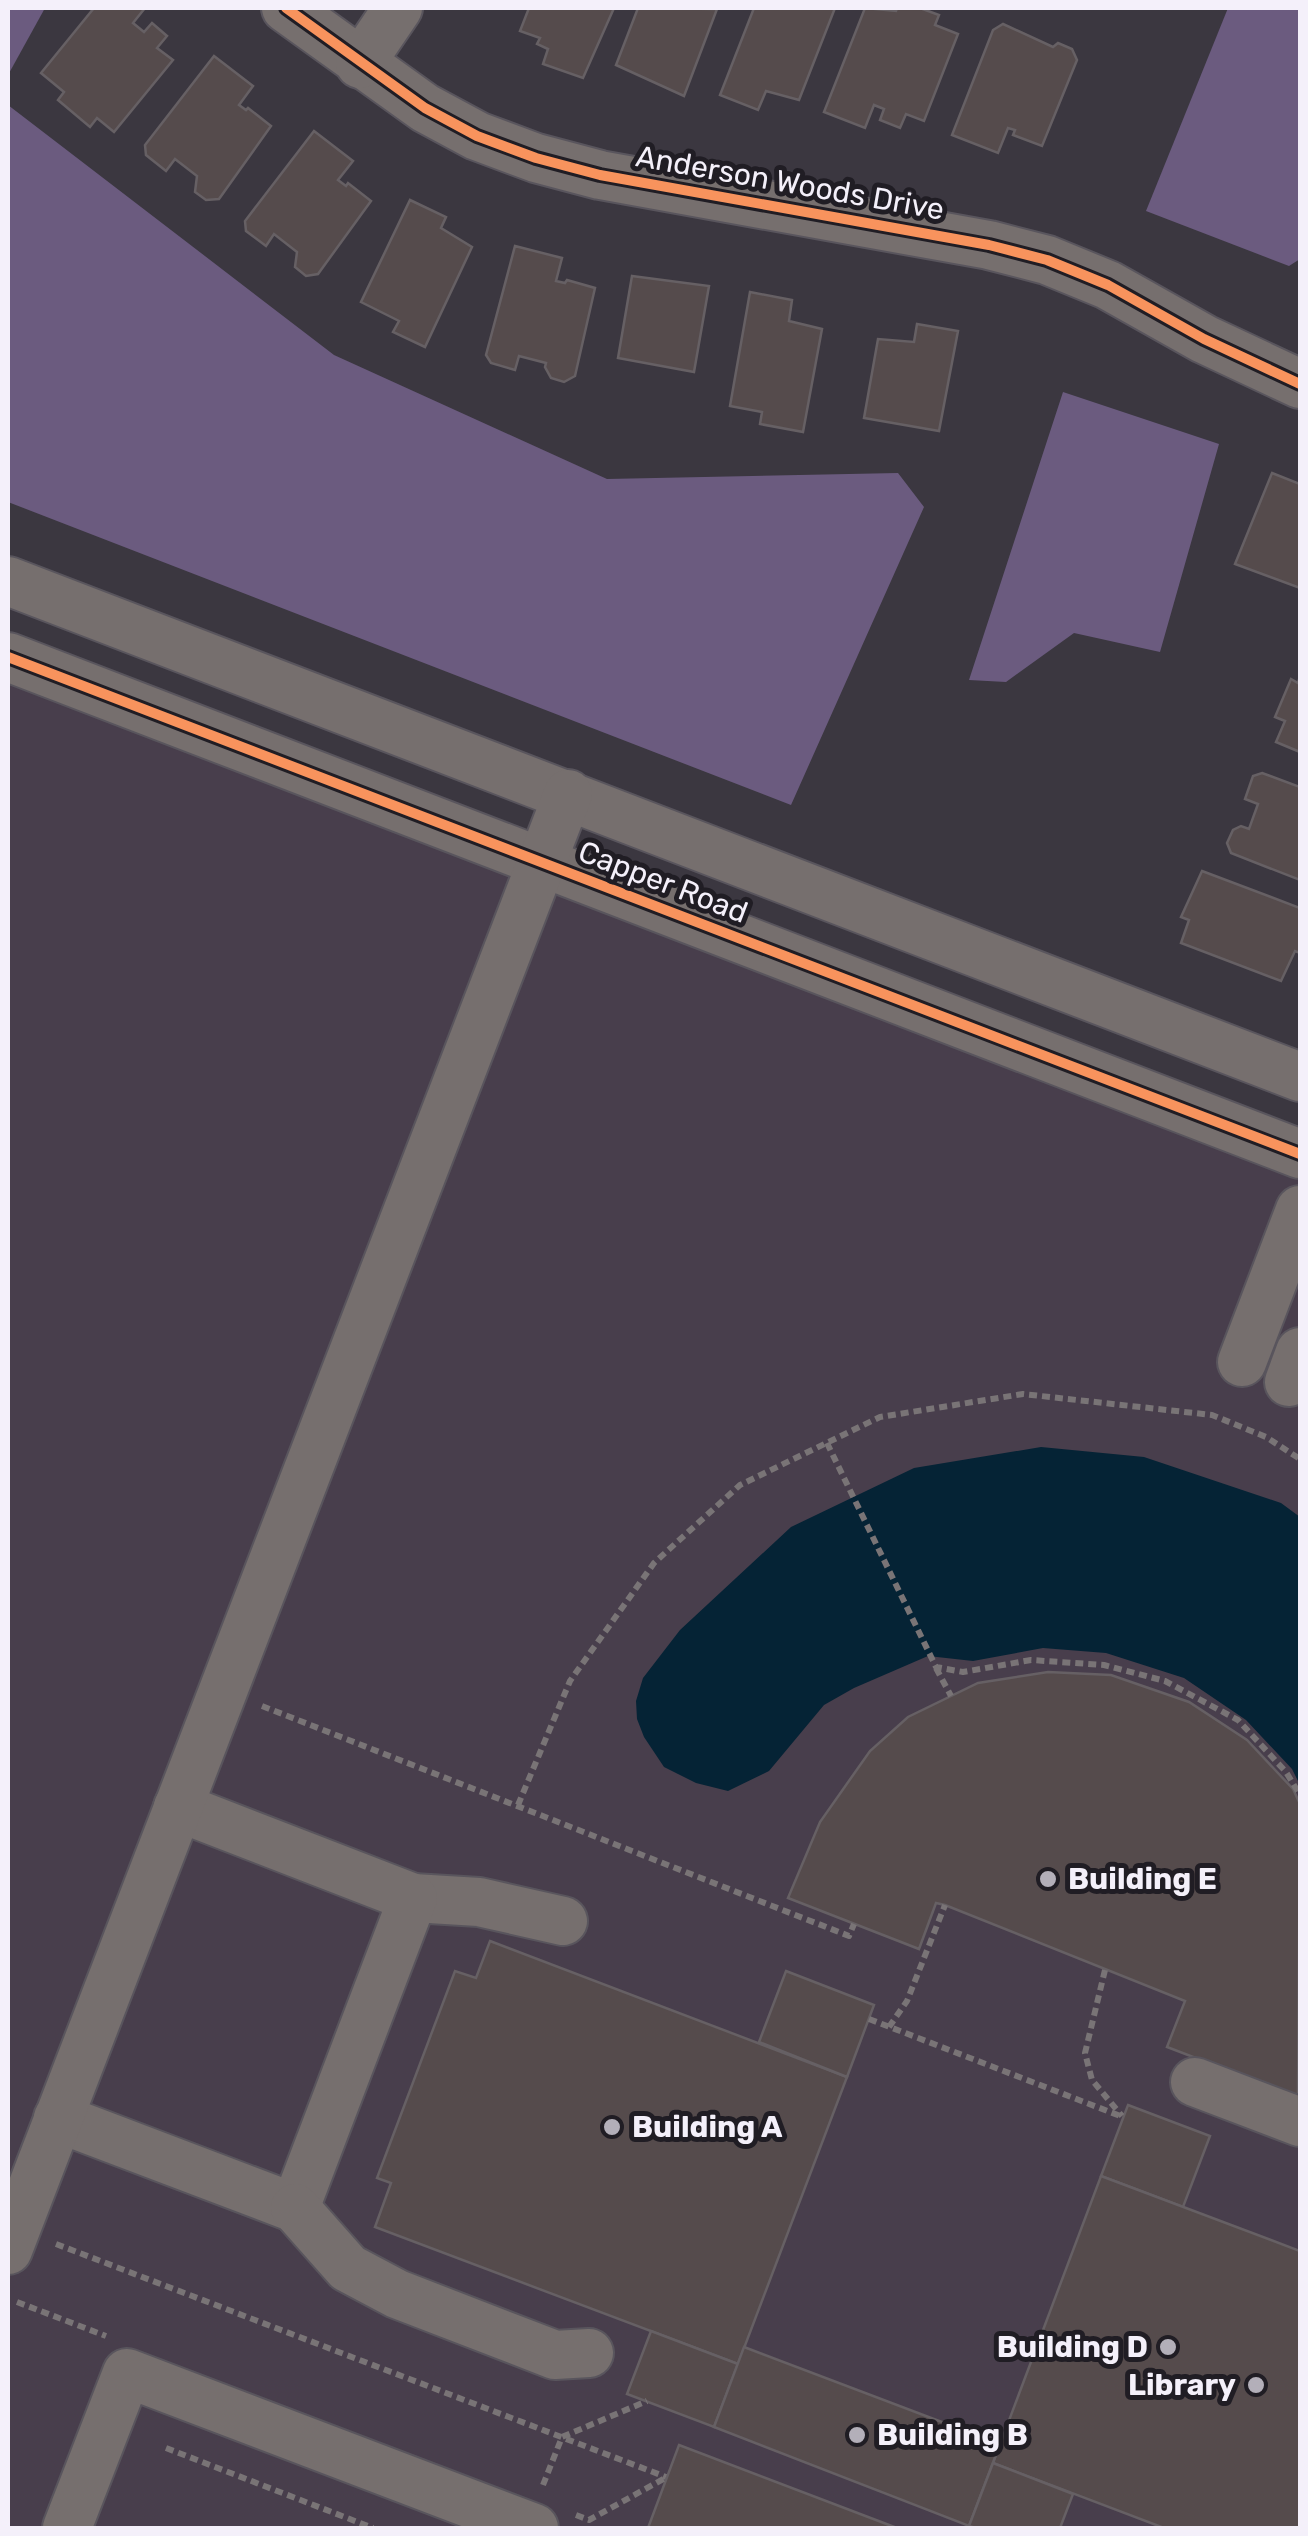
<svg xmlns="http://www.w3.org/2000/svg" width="1308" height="2536" font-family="Rubik,sans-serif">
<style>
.education{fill:#483e4c}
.forest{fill:#6b5b7f}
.water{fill:#052335}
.building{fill:#554b4c;stroke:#666064;stroke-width:2.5}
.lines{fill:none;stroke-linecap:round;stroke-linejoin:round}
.minor-casing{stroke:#59555d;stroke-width:52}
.path{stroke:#797476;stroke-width:6;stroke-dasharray:8 5;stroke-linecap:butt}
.minor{stroke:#766f6e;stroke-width:48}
.cycleway-casing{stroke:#201d24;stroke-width:16}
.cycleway{stroke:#f8935d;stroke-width:10}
.poi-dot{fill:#b3afb9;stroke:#201d24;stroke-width:4}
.labels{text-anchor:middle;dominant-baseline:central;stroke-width:10;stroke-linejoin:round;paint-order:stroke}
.street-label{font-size:30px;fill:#f4f0fa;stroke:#201d24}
.poi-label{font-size:30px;font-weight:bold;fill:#f4f0fa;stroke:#201d24;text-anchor:start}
</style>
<rect width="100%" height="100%" fill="#3b3740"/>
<path class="education" d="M8,662L1300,1157V2528H8Z"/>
<g class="forest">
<path d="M8,8H45L8,75Z"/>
<path d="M1228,8H1300V259L1289,266L1146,211Z"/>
<path d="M8,105L334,355L607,479L898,473L924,507L791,805L8,502Z"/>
<path d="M1063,392L1219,444L1160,652L1074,633L1006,682L969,680Z"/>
</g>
<path class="water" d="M1041,1447L1144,1457L1281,1503L1300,1517V1785L1292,1769L1246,1720L1184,1678L1106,1653L1043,1648L973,1661L928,1656L854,1688L824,1705L769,1771L728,1791L696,1783L664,1767L644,1737L637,1719L636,1701L643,1678L680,1630L791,1527L914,1468Z"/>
<g class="building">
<path d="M94,8H145L133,23L144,32L152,23L167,36L157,48L173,60L114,132L97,118L90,127L58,100L64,92L41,73Z"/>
<path d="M529,8H614L583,78L543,64L548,49L537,44L540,38L520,31Z"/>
<path d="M638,8L717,9L684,96L616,65Z"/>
<path d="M754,8H835L799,100L766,91L758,110L720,95Z"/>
<path d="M865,8L896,11L897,8H920L939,15L935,25L958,34L924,121L906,114L900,128L880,120L884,109L874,105L865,128L824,112Z"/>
<path d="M1003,24L1053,47L1058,43L1072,49L1077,60L1042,146L1013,135L1015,130L1008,128L998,153L952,135L993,30Z"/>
<path d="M214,56L253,86L239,105L246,110L248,108L271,126L219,199L206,200L195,192L197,176L175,159L166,171L146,155L145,145Z"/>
<path d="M314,131L353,161L338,180L346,186L348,183L371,201L318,274L306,276L295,267L297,252L274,234L266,246L246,231L245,221Z"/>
<path d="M410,200L446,217L441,228L472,247L425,347L393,332L399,321L361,302Z"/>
<path d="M515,246L562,258L556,281L565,283L567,280L595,288L575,376L564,382L551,378L545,367L546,363L519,356L515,370L491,363L486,355Z"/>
<path d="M632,276L709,286L694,372L618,358Z"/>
<path d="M750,292L792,300L789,321L822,329L803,432L760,424L762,412L730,406Z"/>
<path d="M917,324L958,331L939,431L864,418L878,339L914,342Z"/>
<path d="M1272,473L1300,484V588L1235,564Z"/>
<path d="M1300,676V752L1276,742L1285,721L1275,717L1291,679L1298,683Z"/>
<path d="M1262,773L1300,787V880L1231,853L1227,843L1233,830L1241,826L1249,829L1258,804L1245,799L1253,776Z"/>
<path d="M1202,871L1300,908V953L1295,951L1281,981L1181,943L1189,920L1181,917Z"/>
<path d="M1048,1672L1111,1675L1189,1702L1247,1740L1293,1789L1300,1804L1298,2097L1167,2047L1185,2001L945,1905L936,1903L919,1949L788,1898L820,1822L870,1751L908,1717L978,1683Z"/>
<path d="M490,1941L847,2077L738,2364L375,2227L391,2183L377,2178L455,1971L476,1978Z"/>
<path d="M786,1971L874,2005L847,2077L759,2042Z"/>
<path d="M1128,2105L1210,2136L1183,2207L1101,2176Z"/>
<path d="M1101,2176L1300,2251V2528H1164L993,2463Z"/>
<path d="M651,2331L738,2364L714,2427L627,2394Z"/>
<path d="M744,2347L1000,2444L969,2526L714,2427Z"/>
<path d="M679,2445L897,2528H648Z"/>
<path d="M993,2463L1073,2494L1060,2528H976L969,2526Z"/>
</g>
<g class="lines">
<g class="minor-casing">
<g id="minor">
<path d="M286,8L425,108L477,136L536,158L600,175L989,245L1047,260L1108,285L1204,339L1300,384"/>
<path d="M360,64L398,8"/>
<path d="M8,581L1300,1077"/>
<path d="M8,657L1300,1154"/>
<path d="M1242,1362L1300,1210"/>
<path d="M1289,1382L1300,1352"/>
<path d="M413,1898L479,1902L563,1921"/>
<path d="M1195,2082L1300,2122"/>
<path d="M58,2118L295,2208L413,1898L178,1807"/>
<path d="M295,2208L348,2268L397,2294L555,2355L589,2353"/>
<path d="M8,2250L568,794"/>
<path d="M67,2528L127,2373L534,2528"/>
</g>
</g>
<g class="path">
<path d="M827,1443L936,1667L963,1672L1031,1660L1104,1665L1165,1681L1238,1720L1286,1772L1300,1795"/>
<path d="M936,1668L951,1696"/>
<path d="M262,1706L849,1936L854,1924"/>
<path d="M518,1805L570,1681L654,1563L740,1485L880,1417L1023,1394L1212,1415L1266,1437L1300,1459"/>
<path d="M1105,1970L1085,2053L1092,2080L1122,2116"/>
<path d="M869,2019L1123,2117"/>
<path d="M889,2027L907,2001L945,1905"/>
<path d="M56,2244L666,2477"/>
<path d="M17,2302L106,2336"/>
<path d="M166,2448L373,2528"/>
<path d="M543,2485L562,2437L647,2401"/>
<path d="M576,2515L589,2520L667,2477"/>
</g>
<use href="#minor" class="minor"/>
<g class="cycleway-casing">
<g id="cycleway">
<path d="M286,8L425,108L477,136L536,158L600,175L989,245L1047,260L1108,285L1204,339L1300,384"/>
<path d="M8,657L1300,1154"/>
</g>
</g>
<use href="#cycleway" class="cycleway"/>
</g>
<g class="poi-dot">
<circle cx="1048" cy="1879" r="10"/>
<circle cx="612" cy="2127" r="10"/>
<circle cx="1168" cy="2347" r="10"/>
<circle cx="1256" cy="2385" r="10"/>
<circle cx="857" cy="2435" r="10"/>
</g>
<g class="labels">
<g class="street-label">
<text transform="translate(790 183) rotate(10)">Anderson Woods Drive</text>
<text transform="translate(663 882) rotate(21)">Capper Road</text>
</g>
<g class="poi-label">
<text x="1068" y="1879">Building E</text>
<text x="632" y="2127">Building A</text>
<text x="1148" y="2347" text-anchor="end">Building D</text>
<text x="1236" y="2385" text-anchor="end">Library</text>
<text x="877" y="2435">Building B</text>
</g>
</g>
<rect width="1308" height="2536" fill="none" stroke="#f4f0fa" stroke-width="20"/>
</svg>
